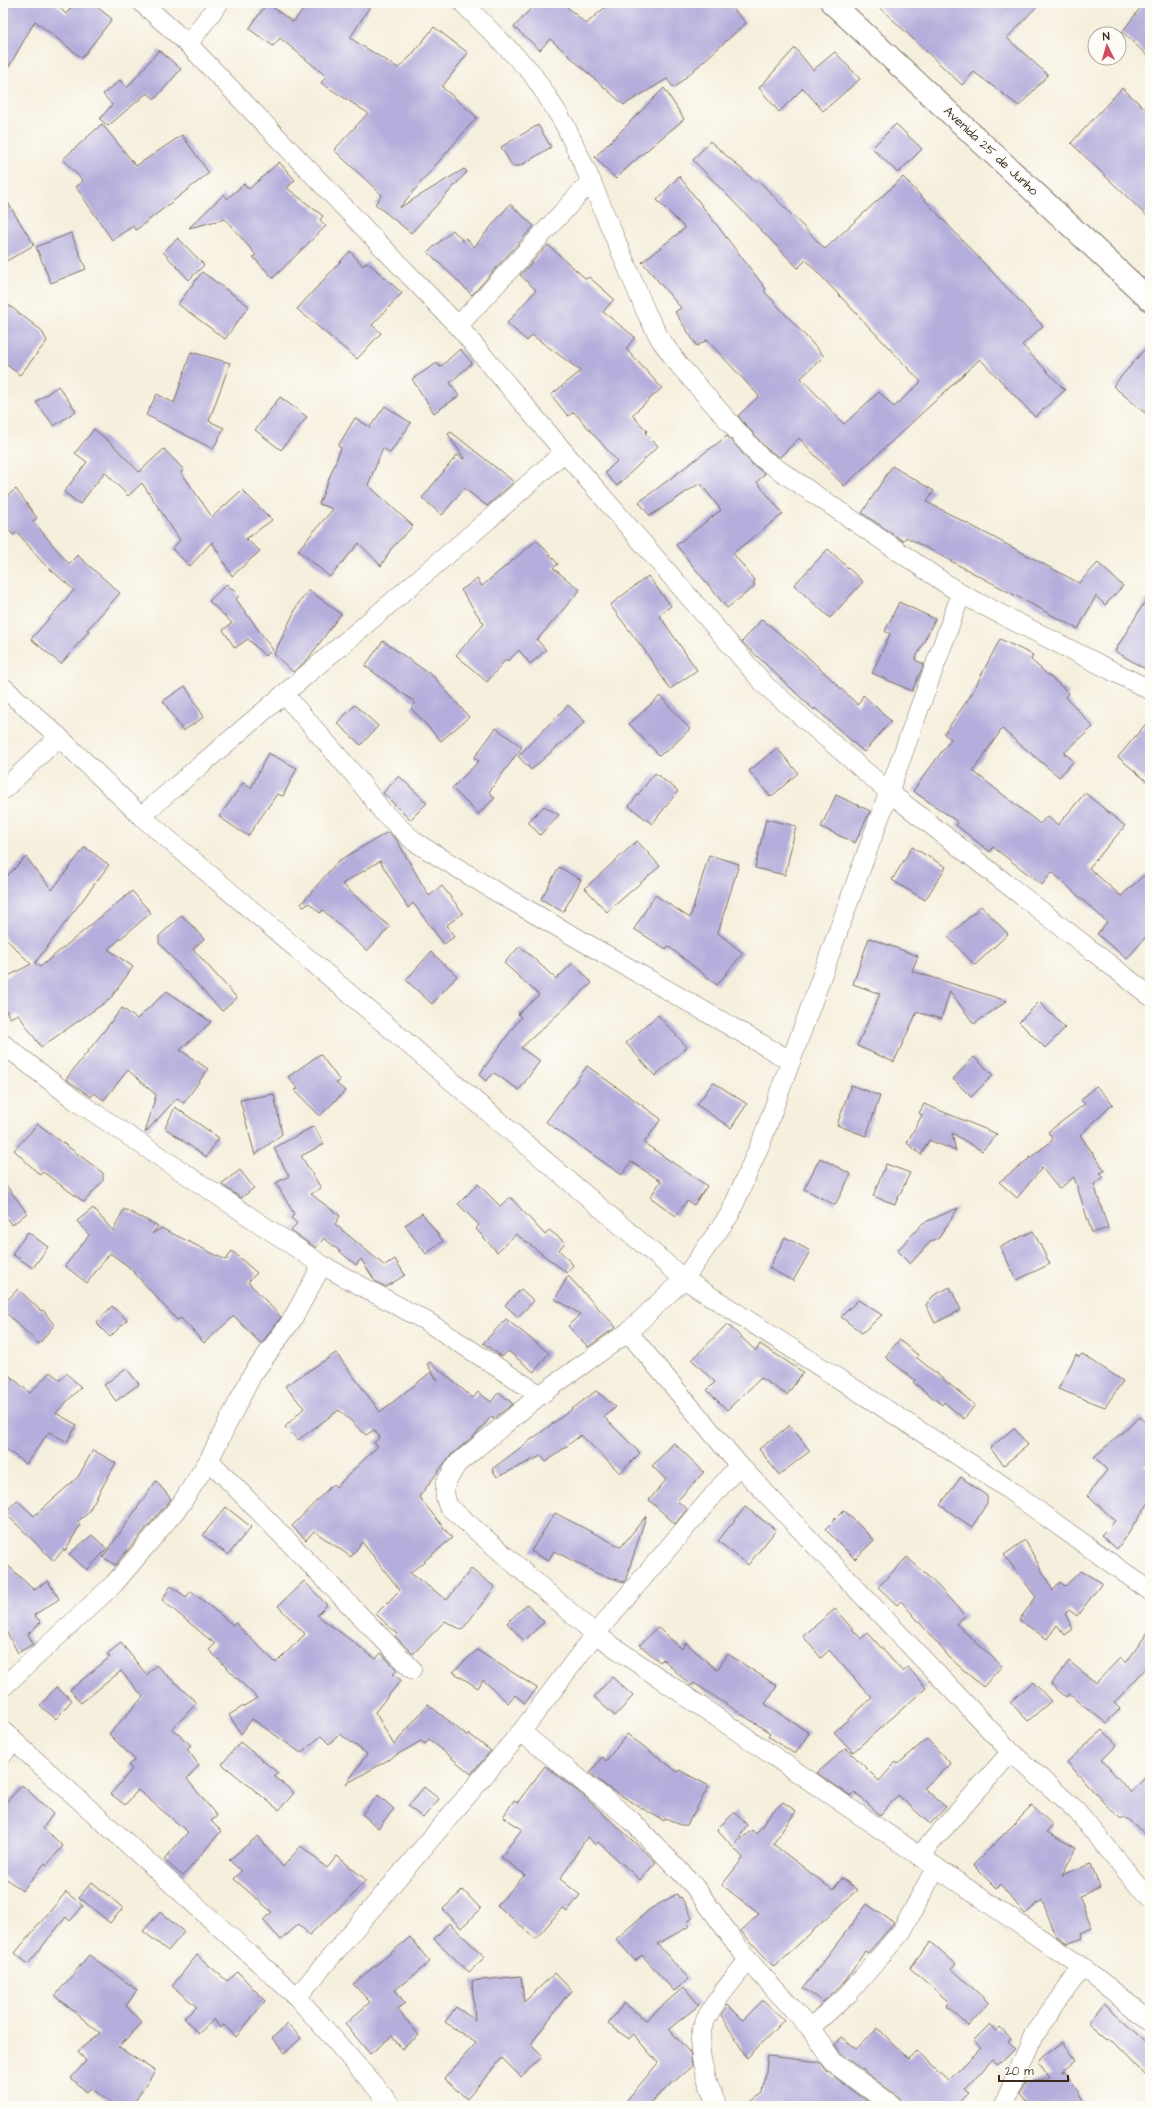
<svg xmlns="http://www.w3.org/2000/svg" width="1153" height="2109" font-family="'Architects Daughter',sans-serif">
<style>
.building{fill:#b5aedc}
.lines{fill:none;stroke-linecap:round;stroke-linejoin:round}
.street-casing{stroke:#7c6f61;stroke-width:20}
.secondary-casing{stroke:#7c6f61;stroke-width:24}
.street{stroke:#fff;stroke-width:19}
.secondary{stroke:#fff;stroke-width:22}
.labels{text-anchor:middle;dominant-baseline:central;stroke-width:3;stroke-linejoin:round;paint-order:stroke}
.street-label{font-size:13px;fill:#3b2a1e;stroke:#fdfcf7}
</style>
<rect width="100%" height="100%" fill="#fdfcf7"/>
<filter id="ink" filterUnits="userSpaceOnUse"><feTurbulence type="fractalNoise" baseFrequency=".025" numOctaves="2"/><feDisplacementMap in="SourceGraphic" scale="8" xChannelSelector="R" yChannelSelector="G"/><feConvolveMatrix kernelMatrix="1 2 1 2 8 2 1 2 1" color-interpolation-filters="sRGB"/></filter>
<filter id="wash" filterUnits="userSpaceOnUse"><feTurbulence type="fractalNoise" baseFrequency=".012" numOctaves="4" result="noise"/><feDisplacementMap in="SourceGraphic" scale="16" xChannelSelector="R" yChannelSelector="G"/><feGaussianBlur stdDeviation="0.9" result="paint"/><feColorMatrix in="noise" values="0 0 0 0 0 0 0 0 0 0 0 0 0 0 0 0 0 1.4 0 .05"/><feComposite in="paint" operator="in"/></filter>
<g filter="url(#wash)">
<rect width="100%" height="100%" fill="#f5efdd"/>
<g id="blocks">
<g class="building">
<path d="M3,3H55L66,14L75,3H92L112,19L82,58L35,21L3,77Z"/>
<path d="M267,3L293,22L309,3H372L350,38L398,68L410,57L434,27L468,53L442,87L477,117L399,208L464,169L467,172L411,233L375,204L382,195L334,150L368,113L321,83L326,76L280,38L273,46L249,29Z"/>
<path d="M536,3H563L586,24L610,3H728L746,23L674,88L667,79L624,105L550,39L540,50L514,27Z"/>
<path d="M875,3H1040L1007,38L1048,75L1019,106L974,72L962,85Z"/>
<path d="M1144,3H1150V58L1122,32Z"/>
<path d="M795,48L813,70L835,52L860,79L823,111L803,88L779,112L759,88Z"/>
<path d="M159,50L181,69L155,99L147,93L108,126L100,119L112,105L103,94L120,80L127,88Z"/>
<path d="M664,88L684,119L633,162L616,179L595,157Z"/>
<path d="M1122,88L1150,113V219L1071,143Z"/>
<path d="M102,124L136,166L182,135L209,173L136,230L133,226L112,240L76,187L83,181L63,159Z"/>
<path d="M896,124L922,149L898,173L872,148Z"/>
<path d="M538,125L551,147L520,166H512L501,147Z"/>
<path d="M710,141L756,182L758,180L825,249L903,177L1043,326L1022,345L1065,390L1035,417L980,359L844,486L799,438L780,457L767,449L738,416L759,396L707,340L697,346L675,312L681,308L642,262L685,228L657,200L679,176L766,289L764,291L824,356L801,378L844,424L879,392L894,407L921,382L806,260L798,268L693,160Z"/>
<path d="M279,162L295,180L287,188L323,216L320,220L326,226L273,278L253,257L256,255L225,219L189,228L224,194L227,199L244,184L249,189Z"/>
<path d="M3,195L34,245L3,263Z"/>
<path d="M510,204L534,226L472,295L428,252L453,230L463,241L466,238L474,247Z"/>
<path d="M71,233L86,269L51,283L36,247Z"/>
<path d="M178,238L204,265L189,280L163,252Z"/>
<path d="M548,245L586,279L589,277L614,299L603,312L635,337L626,349L662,388L632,415L647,431L645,433L658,446L617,486L605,473L617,461L574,412L568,416L551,395L581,371L532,335L527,341L507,323L536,290L520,275Z"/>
<path d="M350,251L363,266L367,262L402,293L372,325L381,333L357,359L297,309Z"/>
<path d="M202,272L249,306L225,339L178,304Z"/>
<path d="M3,301L41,330L47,341L20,375L3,362Z"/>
<path d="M1150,343V417L1113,386Z"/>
<path d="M460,349L472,363L450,383L459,396L434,413L412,379L437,363L440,367Z"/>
<path d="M191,352L230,363L209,421L224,428L213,449L146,415L157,394L174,403Z"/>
<path d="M58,386L76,411L54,426L36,402Z"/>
<path d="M280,397L307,417L281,450L255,430Z"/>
<path d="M385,406L411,423L390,453L383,448L368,485L413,526L391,549L381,566L359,543L330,577L298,550L333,509L319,504L341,448L338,446L355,418L370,427Z"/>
<path d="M94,429L112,444L139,472L164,449L184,470L181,472L212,517L242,490L272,520L246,539L260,551L232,576L212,542L190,566L172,549L180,540L142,483L128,496L105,472L80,504L64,492L87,462L75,453Z"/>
<path d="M451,432L514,482L487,506L464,488L442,515L422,498L457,455L465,460L448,434Z"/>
<path d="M727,436L752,464L765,474L757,482L783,514L733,553L754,580V587L727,608L676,545L721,510L700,483L650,516L639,502Z"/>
<path d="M892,466L934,491L927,502L1079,583L1098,563L1123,586L1105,605L1096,596L1078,629L906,537L903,541L862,513Z"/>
<path d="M16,489L37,518L33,521L69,564L77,555L120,593L87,630L89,631L61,664L31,639L74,590L42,562L17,532L13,535L3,522V499Z"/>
<path d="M537,540L558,564L553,568L580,590L537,640L546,650L530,664L519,650L508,661L506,659L487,682L456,655L484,624L461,590L477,579L482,586Z"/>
<path d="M828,549L863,582L830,618L794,585Z"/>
<path d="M648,576L671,606L659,615L697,670L670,689L645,651L610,605Z"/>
<path d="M227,584L239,596L236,599L273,650L265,656L248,639L235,648L223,630L232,623L209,601Z"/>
<path d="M309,590L341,614L307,660L293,672L274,654L298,604Z"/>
<path d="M1150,593V672L1115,651Z"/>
<path d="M899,602L935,619L915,660L924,664L912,691L872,673L890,634L885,631Z"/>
<path d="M762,619L810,659L858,705L863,695L891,721L864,752L815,708L814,710L742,642Z"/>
<path d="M1000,639L1033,655L1031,660L1069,693L1066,697L1093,727L1064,753L1074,761L1059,777L1002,729L973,771L1040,824L1047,816L1058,825L1085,793L1125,826L1089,868L1121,896L1150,870V932L1127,959L1097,934L1107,922L1052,872L1042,885L993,847L990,852L956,825L958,822L913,791L951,739L944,734L971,695Z"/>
<path d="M383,641L434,677L469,717L441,741L411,708L416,703L365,666Z"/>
<path d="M185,686L204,717L183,731L163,701Z"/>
<path d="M660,696L690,729L668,750L659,755L629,724Z"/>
<path d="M355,705L378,726L361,745L337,723Z"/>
<path d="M568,705L585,722L531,770L518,756Z"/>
<path d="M1150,719V784L1118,757Z"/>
<path d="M496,728L522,747L489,792L495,798L478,814L452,788L479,761L474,758Z"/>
<path d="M777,748L798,773L771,797L749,771Z"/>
<path d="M268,753L297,768L283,796L277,794L248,836L219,817L243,783L251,788Z"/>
<path d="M655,773L678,791L652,824L629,806Z"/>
<path d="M399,776L427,803L410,820L383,793Z"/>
<path d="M836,795L870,811L855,843L821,827Z"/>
<path d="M544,806L559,815L540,835L528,822Z"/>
<path d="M766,819L796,826L785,875L755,868Z"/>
<path d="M388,832L396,839L429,896L442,886L463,913L447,925L454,937L444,944L413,903L408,908L380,861L342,884L390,927L367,951L323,910L320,913L309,903L304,907L301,904L338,861Z"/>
<path d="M637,841L660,866L607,912L585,888Z"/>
<path d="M85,847L109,865L35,963L40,967L132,891L151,913L108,949L133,967L110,999L41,1047L18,1014L10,1018L3,1005V979L31,964L3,936V880L26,857L52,890Z"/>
<path d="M912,847L946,867L925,900L892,880Z"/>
<path d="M709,855L739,864L718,933L743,953L717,985L668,946L666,949L634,929L655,895L690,918Z"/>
<path d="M559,867L581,880L563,912L541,899Z"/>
<path d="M981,906L1008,934L975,965L948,937Z"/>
<path d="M182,915L204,939L193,949L237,998L222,1011L159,943V936Z"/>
<path d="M869,938L918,956L912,971L1007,1001L974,1024L950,991L941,1019L917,1012L894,1062L857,1046L880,994L853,984Z"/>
<path d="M520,946L556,979L573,963L592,983L521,1048L540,1061L519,1090L494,1073L486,1081L479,1075L521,1017L518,1014L539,995L504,963Z"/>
<path d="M431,952L457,976L432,1004L406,980Z"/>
<path d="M167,991L211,1022L180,1050L208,1069L184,1103L177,1098L145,1133L156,1095L128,1070L104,1100L94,1093L91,1097L66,1079L122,1008L137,1019Z"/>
<path d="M1039,1002L1065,1028L1045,1048L1019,1022Z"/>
<path d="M658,1015L687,1047L655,1076L626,1043Z"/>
<path d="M320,1054L340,1081L336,1083L345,1091L320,1116L294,1090L298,1089L288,1077Z"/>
<path d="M974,1057L993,1075L971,1097L953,1079Z"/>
<path d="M587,1066L661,1119L644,1143L707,1186L694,1205L687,1201L676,1216L650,1197L661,1181L631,1162L622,1175L546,1122Z"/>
<path d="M713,1082L747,1104L731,1128L697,1105Z"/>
<path d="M851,1085L880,1096L866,1136L837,1125Z"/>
<path d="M1096,1086L1113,1104L1080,1135L1105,1171L1100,1173L1104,1177L1094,1184L1108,1228L1092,1233L1074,1177L1059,1189L1042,1168L1017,1198L999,1182L1053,1140L1048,1132L1085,1104L1081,1100Z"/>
<path d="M274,1094L282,1134L255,1155L240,1100Z"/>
<path d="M924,1104L997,1134L982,1151L952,1133L956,1151L929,1140L921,1155L907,1143L922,1115L919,1113Z"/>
<path d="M175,1107L219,1138L206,1157L165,1128Z"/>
<path d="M38,1124L103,1173V1181L84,1202L43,1172L40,1175L14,1150Z"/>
<path d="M314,1126L324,1144L301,1156L321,1188L311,1194L340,1216L335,1224L385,1266L395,1259L405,1275L386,1287L375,1281L361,1259L356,1265L324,1238L316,1248L291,1231L297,1223L291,1218L294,1214L276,1183L289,1176L274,1148Z"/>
<path d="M820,1158L851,1174L835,1205L804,1189Z"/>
<path d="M886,1164L910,1173L895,1204L873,1196Z"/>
<path d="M240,1170L254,1188L241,1198L221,1184Z"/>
<path d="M3,1181L27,1213L12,1225L3,1214Z"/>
<path d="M478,1184L500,1206L510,1197L545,1235L549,1230L565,1242L559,1250L573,1265L567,1273L516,1234L497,1252L476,1229L479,1225L458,1204Z"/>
<path d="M93,1208L113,1231L124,1209L158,1226L152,1234L161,1228L226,1260L232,1251L257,1273L248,1282L281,1317L261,1344L234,1316L204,1343L181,1318L177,1320L129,1267L110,1253L87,1283L65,1266L89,1235L77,1221Z"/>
<path d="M958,1208L939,1238L930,1242L910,1264L897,1251L923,1223Z"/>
<path d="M422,1213L443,1241L426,1254L405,1225Z"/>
<path d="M1033,1231L1050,1264L1017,1280L1000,1247Z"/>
<path d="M28,1232L48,1247L33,1268L12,1254Z"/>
<path d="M785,1237L810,1251L793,1281L769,1268Z"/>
<path d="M568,1276L616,1327L588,1347L568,1326L580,1314L555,1299Z"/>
<path d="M950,1287L961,1310L935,1323L926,1305L933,1296Z"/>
<path d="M18,1289L41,1311L43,1310L54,1325L39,1344L3,1310V1305Z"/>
<path d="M521,1289L534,1301L518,1317L505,1305Z"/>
<path d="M858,1300L882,1315L862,1333L841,1317Z"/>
<path d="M112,1306L127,1320L110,1337L96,1323Z"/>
<path d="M506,1319L549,1353L534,1372L508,1351L502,1357L483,1343Z"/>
<path d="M727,1324L756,1351L760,1344L803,1372L787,1395L761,1378L727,1410L707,1390L715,1382L692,1360Z"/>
<path d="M899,1340L918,1355L916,1357L975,1405L964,1419L944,1402L942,1405L913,1382L915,1380L885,1357Z"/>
<path d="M336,1353L380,1412L431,1372L438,1381L427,1364L430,1362L473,1398L478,1392L491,1402L499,1392L513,1404L493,1419L492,1416L476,1434L450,1456L419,1497L452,1538L410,1573L447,1600L471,1569L495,1587L462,1630L445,1621L413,1654L395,1636L397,1634L376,1614L400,1590L362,1542L351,1557L314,1531L306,1540L292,1526L333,1484L336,1487L378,1446L374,1443L380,1437L374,1430L366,1435L339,1410L298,1440L285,1427L304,1408L285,1386Z"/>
<path d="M1082,1354L1123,1381L1105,1407L1058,1389L1076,1355L1079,1357Z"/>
<path d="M126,1368L139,1384L116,1401L104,1385Z"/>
<path d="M3,1370L30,1393L50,1372L60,1380L66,1373L81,1387L56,1413L77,1425L67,1442L49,1432L26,1464L3,1447Z"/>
<path d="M596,1391L616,1407L604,1417L640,1453L620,1473L581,1435L546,1462L541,1456L497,1477L492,1469Z"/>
<path d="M1140,1417L1150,1426V1457L1144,1465L1150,1471V1501L1117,1549L1101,1535L1115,1521L1088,1495L1107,1470L1094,1457Z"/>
<path d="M790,1425L810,1451L779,1475L759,1449Z"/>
<path d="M1014,1428L1028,1445L1004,1465L990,1448Z"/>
<path d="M674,1443L704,1472L677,1501L687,1509L675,1524L649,1500L666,1480L652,1466Z"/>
<path d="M93,1450L116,1463L87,1514L77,1522L80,1525L65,1551L64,1549L54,1561L5,1513L17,1500L34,1516L78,1477Z"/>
<path d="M961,1477L987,1496V1503L972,1527L940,1505Z"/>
<path d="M156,1481L171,1499L115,1565L103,1557Z"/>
<path d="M226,1507L251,1527L228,1555L203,1535Z"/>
<path d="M745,1507L776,1530L748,1565L718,1541Z"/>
<path d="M844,1510L874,1540L855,1559L825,1529Z"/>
<path d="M555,1513L621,1547L646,1516L625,1582L598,1574L554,1551L548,1561L531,1551Z"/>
<path d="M92,1535L107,1549L87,1570L69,1554Z"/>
<path d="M1025,1540L1053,1591L1060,1582L1065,1586L1081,1571L1102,1583L1077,1616L1069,1610L1065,1614L1073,1629L1065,1635L1057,1625L1047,1639L1019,1620L1036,1597L1004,1555Z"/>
<path d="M907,1557L938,1586L965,1616L956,1624L1002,1666L983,1687L950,1658L901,1601L897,1605L878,1587Z"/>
<path d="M3,1561L34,1590L48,1581L59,1599L34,1615L41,1622L28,1634L33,1644L18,1653L3,1625Z"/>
<path d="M304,1581L327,1605L317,1615L376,1659L381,1653L397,1670L393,1674L401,1680L375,1712L394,1745L428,1704L467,1736L469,1734L491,1751L471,1774L429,1739L425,1744L421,1741L346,1784L367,1754L340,1734L329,1744L321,1736L301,1753L252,1719L241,1734L229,1715L257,1698L209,1650L215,1644L162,1600L171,1586L186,1597L191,1591L233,1625L235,1623L276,1663L305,1634L278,1606Z"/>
<path d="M527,1604L544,1622L524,1641L507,1623Z"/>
<path d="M835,1609L861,1639L868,1633L903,1672L908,1667L926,1688L853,1752L834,1732L872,1698L829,1650L821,1658L803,1636Z"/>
<path d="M657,1627L682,1649L686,1643L717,1670L728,1654L777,1686L765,1704L809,1733L795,1754L768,1736L770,1733L694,1683L691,1686L663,1659L660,1662L640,1645Z"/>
<path d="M1150,1629V1664L1114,1703L1120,1709L1106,1723L1069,1694L1066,1697L1051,1684L1069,1661L1096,1683L1120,1658L1126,1663Z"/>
<path d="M121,1643L147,1675L156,1665L197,1703L172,1729L191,1745L187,1749L199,1765L187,1779L217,1816L211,1821L221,1831L183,1876L164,1860L188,1832L138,1790L125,1805L111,1794L132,1769L128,1765L135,1760L109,1734L143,1697L121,1671L81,1703L70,1690L110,1657L107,1654Z"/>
<path d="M477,1650L537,1688L525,1703L515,1695L508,1703L483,1680L478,1688L453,1672Z"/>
<path d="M612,1677L633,1696L615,1716L594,1697Z"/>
<path d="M1033,1682L1051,1701L1028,1721L1010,1702Z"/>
<path d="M56,1687L72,1700L56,1719L40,1706Z"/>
<path d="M1103,1730L1117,1745L1102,1760L1131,1793L1150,1772V1837L1123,1817L1121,1819L1104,1803L1067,1762Z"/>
<path d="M627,1734L678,1772L679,1770L709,1786L687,1825H680L666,1818L664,1821L610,1789L590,1773L602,1757L606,1761Z"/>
<path d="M927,1739L951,1764L924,1788L946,1807L930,1824L898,1795L880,1815L855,1792L851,1796L817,1773L846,1748L879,1781L896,1762L898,1764Z"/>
<path d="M240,1742L278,1773L274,1776L294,1793L279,1810L222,1764Z"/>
<path d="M545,1766L585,1797L656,1862L640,1880L598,1842L596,1845L587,1837L560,1879L580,1895L567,1912L562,1908L536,1939L497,1905L525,1875L501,1857L522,1829L503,1817L514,1800L518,1802Z"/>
<path d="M22,1785L53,1814L43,1828L63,1846L47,1865L45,1863L22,1891L3,1876V1806Z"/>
<path d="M424,1787L439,1799L423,1818L408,1806Z"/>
<path d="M378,1795L394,1809L378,1828L362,1814Z"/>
<path d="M783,1802L796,1811L773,1844L833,1890L842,1878L857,1890L774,1967L741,1931L759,1914L722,1885L743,1858L717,1829L735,1812L747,1825L735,1844L752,1830L756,1834L771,1813Z"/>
<path d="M1032,1806L1053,1825L1047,1832L1076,1848L1062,1875L1091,1864L1100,1888L1079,1896L1092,1928L1081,1933L1083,1938L1067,1944L1056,1936L1042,1900L1025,1914L1000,1884L996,1888L973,1865Z"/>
<path d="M258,1836L283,1867L301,1846L327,1868L337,1856L366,1880L348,1900L309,1935L299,1924L281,1940L263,1920L272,1912L234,1879L241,1871L229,1860Z"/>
<path d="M92,1882L123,1908L110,1923L79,1897Z"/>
<path d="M463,1890L481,1909L461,1928L443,1909Z"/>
<path d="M66,1892L83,1906L70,1921L66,1917L28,1964L15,1953Z"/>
<path d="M677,1894L679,1898L681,1897L692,1917L687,1923L690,1926L657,1944L689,1979L674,1991L642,1955L635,1961L616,1939L650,1909Z"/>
<path d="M867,1904L894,1923L868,1953L865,1951L846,1980L823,2002L803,1988Z"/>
<path d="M160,1912L184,1932L168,1951L143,1931Z"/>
<path d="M449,1923L485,1957L469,1972L434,1939Z"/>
<path d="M410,1937L430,1962L395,1990L405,2003L397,2009L419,2035L402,2049L392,2036L370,2054L345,2024L370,2002L353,1984Z"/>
<path d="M931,1942L956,1964L952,1969L989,2003L968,2026L946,2005L949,2002L910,1968Z"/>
<path d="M89,1955L137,1990L126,2006L142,2023L118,2047L155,2071L132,2106H115L91,2088L87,2092L71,2078L86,2061L78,2051L100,2033L55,1996Z"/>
<path d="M197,1955L227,1981L238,1972L265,2001L236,2037L224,2025L220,2028L214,2019L198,2034L184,2018L197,2007L172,1986Z"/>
<path d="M555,1973L572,1991L564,1999L531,2044L543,2056L521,2077L502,2058L467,2099L444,2079L476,2043L445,2022L456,2007L475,2020L472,1981L521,1976L524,2002Z"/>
<path d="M684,1987L699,2005L669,2029L690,2053L692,2066L646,2106H622L658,2063L633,2034L629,2039L608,2024L624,2003L646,2020Z"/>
<path d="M763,2000L784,2020L747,2058L721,2015L728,2005L743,2020Z"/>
<path d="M1104,2003L1150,2045V2080L1109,2038L1108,2039L1088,2022Z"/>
<path d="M288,2024L301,2038L285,2053L272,2038Z"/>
<path d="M990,2024L997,2031L1000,2028L1011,2039L1008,2042L1015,2048L998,2065L992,2060L965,2090L970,2093L956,2106H904L899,2097L842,2055L835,2044L841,2037L856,2049L878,2028L908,2059L916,2051L948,2081L981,2048L973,2041Z"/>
<path d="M1062,2042L1076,2061L1062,2072L1065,2071L1086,2106H1029L1020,2094L1024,2085L1050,2076L1040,2062L1044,2055Z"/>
<path d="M768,2056L820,2062L828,2072L874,2106H745L763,2093Z"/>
</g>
</g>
</g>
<g filter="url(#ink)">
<use href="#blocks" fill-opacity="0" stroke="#7c6f61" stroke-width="1"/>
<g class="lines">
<g class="street-casing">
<g id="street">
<path d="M142,3L188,44L458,326L564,452L766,686L889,792L1150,996"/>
<path d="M463,3L530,71L547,96L565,125L591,181L646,312L660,339L679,365L760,457L961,594L1150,690"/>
<path d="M188,44L219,3"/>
<path d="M458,326L591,181"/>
<path d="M961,594L762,1140L730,1214L684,1279L628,1332L540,1395L457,1464L445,1484V1495L448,1506L595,1634L1082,1967L1150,2020"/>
<path d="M3,687L59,737L141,816L684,1279L988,1475L1150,1591"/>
<path d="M284,694L357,778L382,811L415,842L495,891L791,1061"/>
<path d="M3,790L59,737"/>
<path d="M141,816L488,520L564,452"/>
<path d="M3,1044L75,1100L322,1265L426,1321L540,1395"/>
<path d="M628,1332L739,1465L1011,1752L1076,1810L1150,1900"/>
<path d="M209,1460L412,1669"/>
<path d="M3,1687L114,1584L181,1504L209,1460L252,1375L292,1320L322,1265"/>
<path d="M3,1731L297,1997L392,2106"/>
<path d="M521,1732L631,1820L694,1886L748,1960L812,2030L834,2063L893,2106"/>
<path d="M3,1754L14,1741"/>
<path d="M919,1856L1011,1752"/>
<path d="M297,1997L521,1732L595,1634L739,1465"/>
<path d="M810,2028L848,1994L902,1931L936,1867"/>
<path d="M717,2106C708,2084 694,2050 703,2026C712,2002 733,1981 748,1960"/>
<path d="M1003,2106L1034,2034L1082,1967"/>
</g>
</g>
<g class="secondary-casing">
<path id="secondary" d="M832,3L1150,300"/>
</g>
<use href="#street" class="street"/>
<use href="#secondary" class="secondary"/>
</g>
</g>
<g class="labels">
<g class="street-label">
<text transform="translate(991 151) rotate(43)">Avenida 25 de Junho</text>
</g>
</g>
<rect width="1153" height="2109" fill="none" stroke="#fdfcf7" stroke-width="16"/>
<g transform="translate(1107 46) rotate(355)"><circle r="19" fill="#fdfcf7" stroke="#afa8a0"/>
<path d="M0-3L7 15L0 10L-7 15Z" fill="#d1495b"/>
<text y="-6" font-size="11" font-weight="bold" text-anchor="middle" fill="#3b2a1e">N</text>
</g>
<path d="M999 2075v6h69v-6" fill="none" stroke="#3b2a1e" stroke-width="2"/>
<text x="1005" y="2075" font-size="12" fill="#3b2a1e" stroke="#fdfcf7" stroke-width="3" paint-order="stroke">20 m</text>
</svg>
